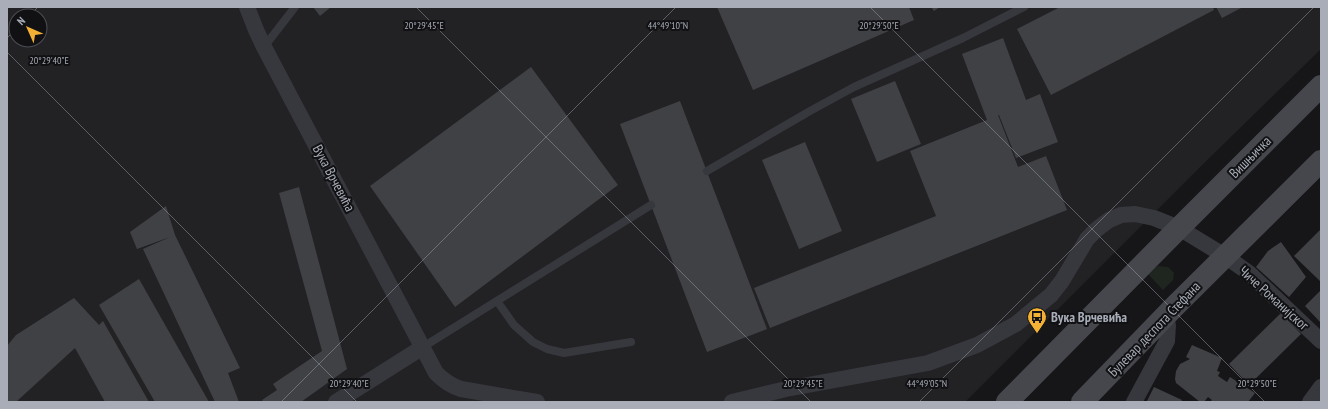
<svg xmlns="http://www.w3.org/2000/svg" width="1328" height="409" font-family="'PT Sans Narrow',sans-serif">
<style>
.built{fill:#222225;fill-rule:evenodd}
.green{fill:#1e261f}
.building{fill:#404145}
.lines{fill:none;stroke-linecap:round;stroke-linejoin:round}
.lane{stroke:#37383d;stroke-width:8}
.street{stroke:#37383d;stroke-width:16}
.secondary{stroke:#45474d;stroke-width:22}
.ticks{fill:none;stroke:#a8adb8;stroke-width:1;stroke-opacity:0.45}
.labels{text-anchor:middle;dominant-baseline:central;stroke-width:4;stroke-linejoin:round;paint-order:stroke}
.street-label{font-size:14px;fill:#a8adb8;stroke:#111113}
.poi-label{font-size:14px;font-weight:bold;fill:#a8adb8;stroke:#111113;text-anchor:start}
.ticks-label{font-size:10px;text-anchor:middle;fill:#a8adb8;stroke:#111113;stroke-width:4;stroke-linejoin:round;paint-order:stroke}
</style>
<rect width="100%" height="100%" fill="#161618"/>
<path class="built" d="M7,7H1321V49L1193,174L965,402H7ZM16,16H40V40H16Z"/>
<path class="green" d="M1158,266L1168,267L1174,273L1173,280L1163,290L1147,273Z"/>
<g class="building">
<path d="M313,7H331L320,16Z"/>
<path d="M717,7H909L914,20L753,90Z"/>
<path d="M931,7H940L934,11Z"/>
<path d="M1060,7H1213L1214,10L1051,95L1017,29Z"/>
<path d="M1216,7H1243L1222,18Z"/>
<path d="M1003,38L1026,100L1040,94L1058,142L1016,158L999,115H998L1018,167L1046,156L1067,210L770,328L754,288L936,216L910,151L987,120L962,54Z"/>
<path d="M531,67L618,185L455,307L370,186Z"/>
<path d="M895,81L921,144L877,162L851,99Z"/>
<path d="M680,101L767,329L707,352L620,124Z"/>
<path d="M805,142L842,231L799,249L762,160Z"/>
<path d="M299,187L347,369L301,402H264L262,400L277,390L273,384L322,351L279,193Z"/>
<path d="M166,206L175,235L240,368L228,373L239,402H215L143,249L170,237L137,249L130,232Z"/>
<path d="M1321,229V282L1294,256Z"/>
<path d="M1281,242L1306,277L1289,297L1256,267L1268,251Z"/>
<path d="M139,279L209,402H155L99,305Z"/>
<path d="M1321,290V323L1305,306Z"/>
<path d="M74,298L99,325L103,321L149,402H105L75,348L16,402H7V346L16,335Z"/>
<path d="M1281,313L1301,334L1249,385L1229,364Z"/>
<path d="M1192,345L1222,358L1217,371L1220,372L1218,376L1227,382L1230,377L1255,393L1248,402H1210L1212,400L1208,397L1204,402H1200L1176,383L1175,379L1176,371L1180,364L1190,359L1186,357Z"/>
<path d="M1154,387L1182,400L1181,402L1147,401Z"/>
</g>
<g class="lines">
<g class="lane">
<path d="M264,47L295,7"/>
<path d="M707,171L810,111L854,87L963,38L1024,7"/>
<path d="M497,301L514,325L533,342L547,349L564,353L631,342"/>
<path d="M423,347L651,205"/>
</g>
<g class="street">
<path d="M247,7L256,30L264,47L436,373C444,381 451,386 461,389L537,402"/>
<path d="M336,402L423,347"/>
<path d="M732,402L786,389L928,363L977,345L1016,324L1051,295L1062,281L1087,239L1097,229L1109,220L1121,215L1135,214L1154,218L1179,228L1225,256L1249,273L1321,341"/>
<path d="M1134,402L1167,341L1168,325L1163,318"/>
<path d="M1310,402L1321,387"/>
</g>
<g class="secondary">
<path d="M1007,402L1179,228L1321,86"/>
<path d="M1082,402L1174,307L1321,161"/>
</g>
</g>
<path class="ticks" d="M416,7L811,402M870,7L1265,402M29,16L38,7M7,38L16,29M7,52L357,402M281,402L676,7M919,402L1314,7"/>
<defs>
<g id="bus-pin" transform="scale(1)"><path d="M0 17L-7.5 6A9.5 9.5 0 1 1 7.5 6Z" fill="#f2b134" stroke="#111113"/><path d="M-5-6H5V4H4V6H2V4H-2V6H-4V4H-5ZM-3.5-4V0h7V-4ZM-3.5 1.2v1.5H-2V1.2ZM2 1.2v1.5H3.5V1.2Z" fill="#111"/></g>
</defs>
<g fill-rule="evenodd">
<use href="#bus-pin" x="1037" y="317"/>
</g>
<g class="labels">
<g class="street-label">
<text transform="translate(1250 157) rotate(-45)">Вишњичка</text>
<text transform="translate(334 178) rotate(62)">Вука Врчевића</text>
<text transform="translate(1274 298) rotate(42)">Чиче Романијског</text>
<text transform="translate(1154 329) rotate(-46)">Булевар деспота Стефана</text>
</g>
<g class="poi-label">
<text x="1051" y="317">Вука Врчевића</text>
</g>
</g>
<g class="ticks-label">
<text x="424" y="29">20°29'45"E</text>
<text x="879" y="29">20°29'50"E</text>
<text x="668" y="29">44°49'10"N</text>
<text x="49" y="64">20°29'40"E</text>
<text x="349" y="387">20°29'40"E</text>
<text x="803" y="387">20°29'45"E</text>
<text x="927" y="387">44°49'05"N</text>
<text x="1257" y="387">20°29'50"E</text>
</g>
<rect width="1328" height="409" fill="none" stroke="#a8adb8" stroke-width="16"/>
<g transform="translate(28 28) rotate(315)"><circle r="19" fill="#111113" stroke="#4d4f55"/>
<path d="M0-3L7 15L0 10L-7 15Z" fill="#f2b134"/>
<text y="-6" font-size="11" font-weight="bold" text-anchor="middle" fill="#a8adb8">N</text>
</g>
</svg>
